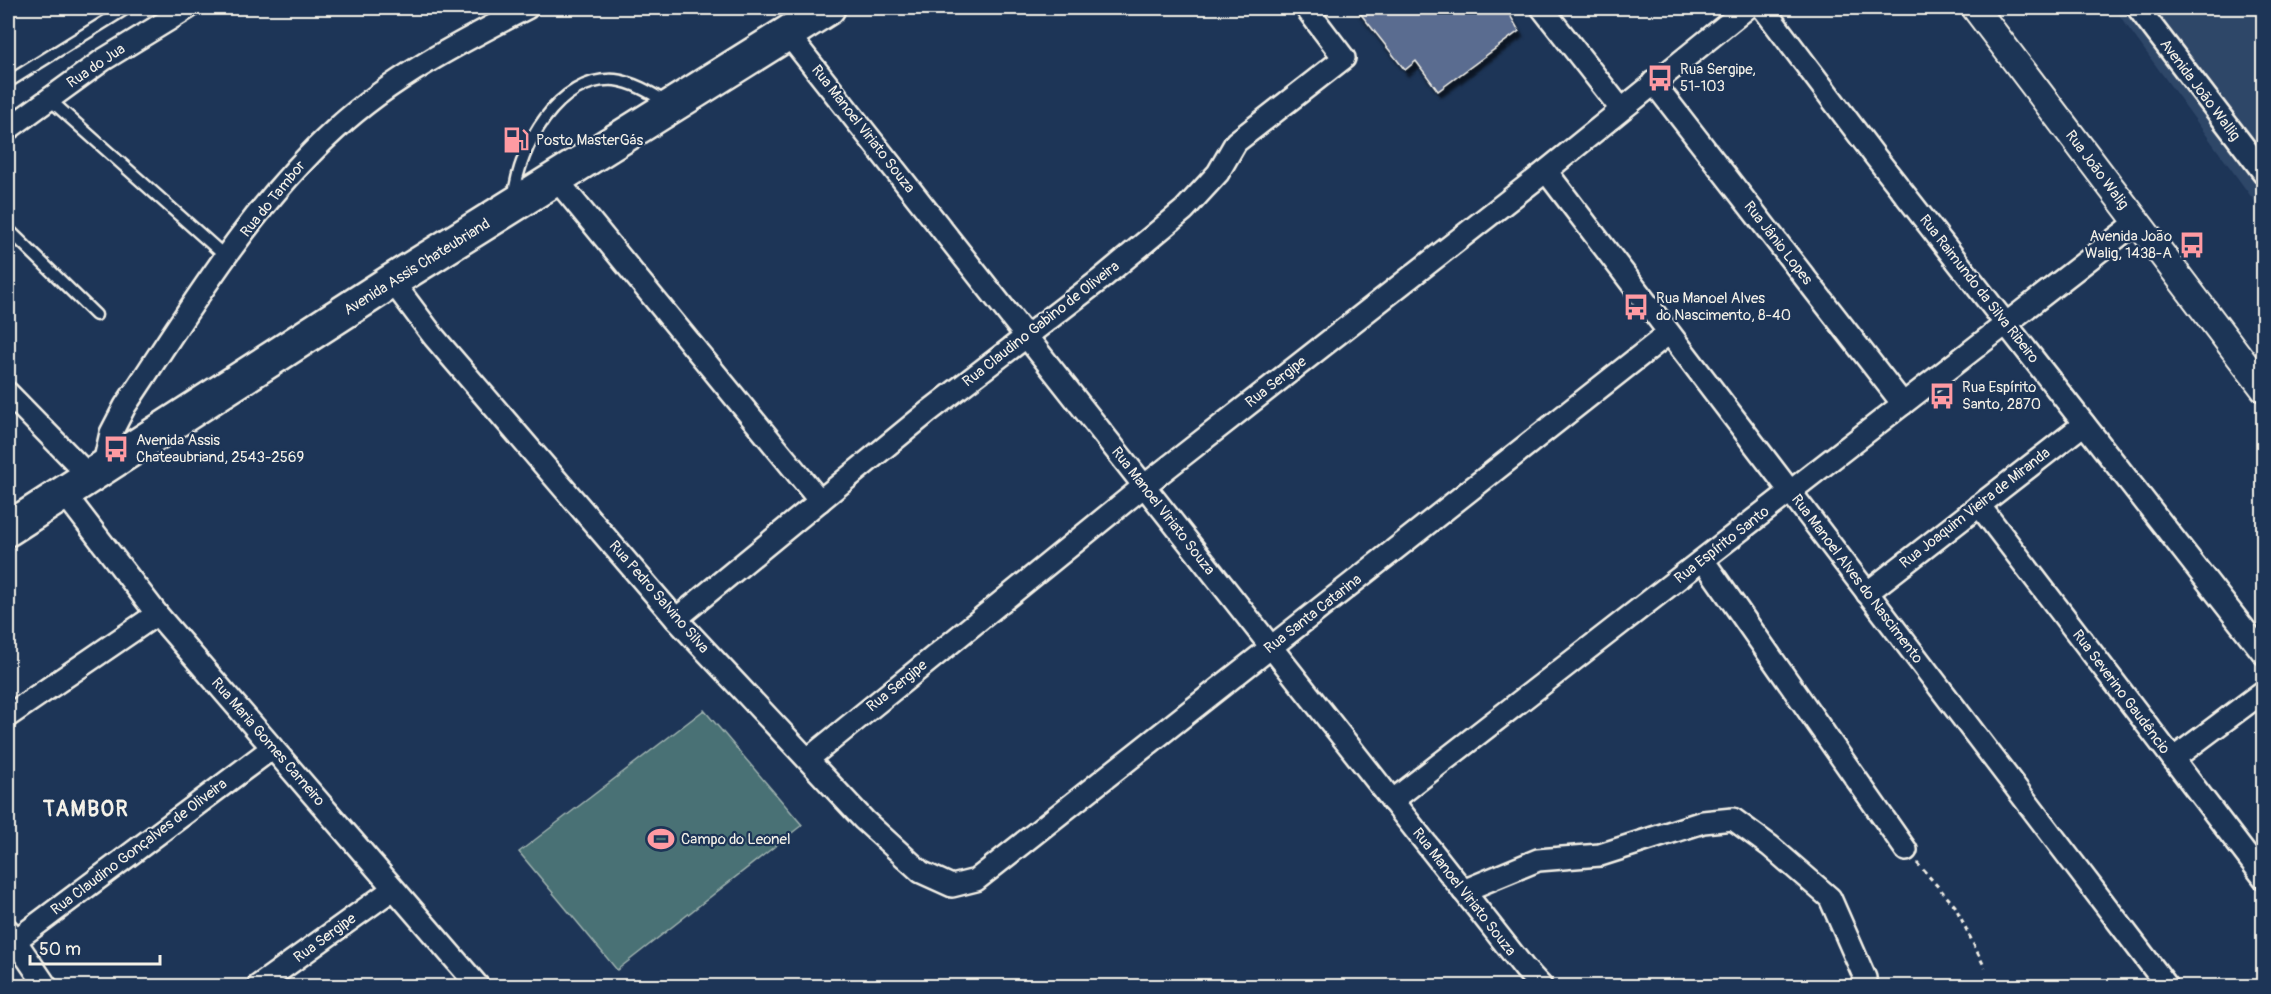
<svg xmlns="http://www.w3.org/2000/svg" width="2271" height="994" font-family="Pangolin,sans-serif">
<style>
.built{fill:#2f4668}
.green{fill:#497175;stroke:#9eb1ae;stroke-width:1.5}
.building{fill:#5a6c90;stroke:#f4f1e8;stroke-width:1.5;filter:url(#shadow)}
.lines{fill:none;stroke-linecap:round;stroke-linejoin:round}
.service-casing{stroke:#f4f1e8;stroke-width:15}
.minor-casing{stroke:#f4f1e8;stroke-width:26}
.tertiary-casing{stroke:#f4f1e8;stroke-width:30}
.primary-casing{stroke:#f4f1e8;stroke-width:38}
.path{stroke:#f4f1e8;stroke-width:3;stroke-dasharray:4.5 4.5;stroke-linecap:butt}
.service{stroke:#1d3557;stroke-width:10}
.minor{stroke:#1d3557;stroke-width:21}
.tertiary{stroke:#1d3557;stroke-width:26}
.primary{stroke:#1d3557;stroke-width:33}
.labels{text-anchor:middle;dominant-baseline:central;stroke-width:4.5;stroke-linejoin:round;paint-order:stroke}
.street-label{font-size:15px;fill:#f4f1e8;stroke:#1d3557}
.poi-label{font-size:15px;fill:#f4f1e8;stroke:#1d3557;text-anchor:start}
.district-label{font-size:21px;font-weight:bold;letter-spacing:1.5px;fill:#f4f1e8;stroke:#1d3557}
</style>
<defs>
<filter id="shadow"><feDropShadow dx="3.5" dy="6" stdDeviation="1.5" flood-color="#0009"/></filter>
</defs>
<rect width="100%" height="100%" fill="#1d3557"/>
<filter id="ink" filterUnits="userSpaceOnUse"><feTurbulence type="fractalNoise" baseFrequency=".0167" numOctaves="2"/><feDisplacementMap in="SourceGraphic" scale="12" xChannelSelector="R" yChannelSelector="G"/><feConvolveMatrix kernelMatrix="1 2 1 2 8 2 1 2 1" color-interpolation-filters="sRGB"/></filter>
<g filter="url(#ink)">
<path class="built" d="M2114,8H2263V213Z"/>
<path class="green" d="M704,710L802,825L617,970L519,852Z"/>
<path class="building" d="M1356,8H1506L1519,31L1438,91L1416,61L1405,70Z"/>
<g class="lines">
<g class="service-casing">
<g id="service">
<path d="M8,82L127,8"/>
<path d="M49,99L226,257"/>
<path d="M514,196C519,147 558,76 615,80C633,82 651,93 666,102"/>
<path d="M8,229L96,315"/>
</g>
</g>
<g class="minor-casing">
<g id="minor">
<path d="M1542,8L1621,109"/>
<path d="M1763,8L1874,155L2264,654"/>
<path d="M2138,8L2264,173"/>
<path d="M787,33L1525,969L1541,986"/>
<path d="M1653,82L1903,404"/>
<path d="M8,129L103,60L188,8"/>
<path d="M1546,171L2167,986"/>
<path d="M557,180L820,501"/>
<path d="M392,281L434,337L676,619L864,820L921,872L952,886L976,880L1669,333"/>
<path d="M8,393L90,477"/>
<path d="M103,468L111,433L125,406C189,311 250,207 336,129C391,78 461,42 527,8"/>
<path d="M64,493L157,614L478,986"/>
<path d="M1979,505L2264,878"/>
<path d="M1703,560L1906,850"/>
<path d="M1867,593L2084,424"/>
<path d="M676,619L928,412L1101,279L1184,210L1218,173L1236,142L1344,58L1306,8"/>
<path d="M8,716L157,614"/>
<path d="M808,759L1144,486L1546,171L1747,8"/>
<path d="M2173,759L2264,691"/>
<path d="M1392,801L2137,222"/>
<path d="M1463,891L1538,860L1600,855L1703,822L1733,819L1770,846L1830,898L1865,978L1861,986"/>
<path d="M8,930L46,986"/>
<path d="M8,946L271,749"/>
<path d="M258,986L393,889"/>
</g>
</g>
<g class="tertiary-casing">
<path id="tertiary" d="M1975,8L2264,389"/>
</g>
<g class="primary-casing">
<path id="primary" d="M8,529L392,281L828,8"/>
</g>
<path class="path" d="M1917,863L1955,906L1985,968"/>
<use href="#service" class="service"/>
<use href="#minor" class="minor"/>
<use href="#tertiary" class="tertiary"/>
<use href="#primary" class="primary"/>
</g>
</g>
<defs>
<g id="bus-bare" transform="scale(2.07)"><path d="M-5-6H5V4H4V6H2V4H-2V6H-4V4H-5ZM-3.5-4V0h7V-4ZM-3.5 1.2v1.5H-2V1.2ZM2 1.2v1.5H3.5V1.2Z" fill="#ff9aa2" stroke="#1d3557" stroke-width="2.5" paint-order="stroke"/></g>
<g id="fuel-bare" transform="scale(2.07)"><path d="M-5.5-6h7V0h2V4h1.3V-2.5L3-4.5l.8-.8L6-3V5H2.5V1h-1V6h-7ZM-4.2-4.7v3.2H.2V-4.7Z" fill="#ff9aa2" stroke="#1d3557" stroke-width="2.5" paint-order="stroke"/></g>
<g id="stadium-bare" transform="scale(2.07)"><path d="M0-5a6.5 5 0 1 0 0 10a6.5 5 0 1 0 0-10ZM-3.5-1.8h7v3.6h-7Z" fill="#ff9aa2" stroke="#1d3557" stroke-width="2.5" paint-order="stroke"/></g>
</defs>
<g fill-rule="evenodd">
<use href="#bus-bare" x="1660" y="78"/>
<use href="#fuel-bare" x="516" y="140"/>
<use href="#bus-bare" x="2192" y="245"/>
<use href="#bus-bare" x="1636" y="307"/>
<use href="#bus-bare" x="1942" y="396"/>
<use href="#bus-bare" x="116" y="449"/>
<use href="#stadium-bare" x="661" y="839"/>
</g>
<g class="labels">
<g class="street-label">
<text transform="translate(96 66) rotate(-34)">Rua do Jua</text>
<text transform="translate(2200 90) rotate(53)">Avenida João Wallig</text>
<text transform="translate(863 129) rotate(52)">Rua Manoel Viriato Souza</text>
<text transform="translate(2097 170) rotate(53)">Rua João Walig</text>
<text transform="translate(273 199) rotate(-51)">Rua do Tambor</text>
<text transform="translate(1778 243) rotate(52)">Rua Jânio Lopes</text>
<text transform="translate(417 267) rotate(-32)">Avenida Assis Chateubriand</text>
<text transform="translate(1979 289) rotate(52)">Rua Raimundo da Silva Ribeiro</text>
<text transform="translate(1041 324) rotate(-38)">Rua Claudino Gabino de Oliveira</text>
<text transform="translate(1276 382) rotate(-38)">Rua Sergipe</text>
<text transform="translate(1975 508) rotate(-38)">Rua Joaquim Vieira de Miranda</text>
<text transform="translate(1163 511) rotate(52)">Rua Manoel Viriato Souza</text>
<text transform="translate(1722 545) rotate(-38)">Rua Espírito Santo</text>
<text transform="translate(1857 579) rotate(53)">Rua Manoel Alves do Nascimento</text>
<text transform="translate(659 597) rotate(49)">Rua Pedro Salvino Silva</text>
<text transform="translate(1313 614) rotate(-38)">Rua Santa Catarina</text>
<text transform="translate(897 686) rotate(-39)">Rua Sergipe</text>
<text transform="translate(2121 692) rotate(53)">Rua Severino Gaudêncio</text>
<text transform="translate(268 742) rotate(49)">Rua Maria Gomes Carneiro</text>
<text transform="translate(139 847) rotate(-37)">Rua Claudino Gonçalves de Oliveira</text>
<text transform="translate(1464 892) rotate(52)">Rua Manoel Viriato Souza</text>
<text transform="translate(325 938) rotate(-36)">Rua Sergipe</text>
</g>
<g class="poi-label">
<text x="1680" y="69">Rua Sergipe,<tspan x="1680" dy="17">51-103</tspan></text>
<text x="536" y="140">Posto MasterGás</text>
<text x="2172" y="236" text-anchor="end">Avenida João<tspan x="2172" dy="17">Walig, 1438-A</tspan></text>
<text x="1656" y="298">Rua Manoel Alves<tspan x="1656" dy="17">do Nascimento, 8-40</tspan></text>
<text x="1962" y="387">Rua Espírito<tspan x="1962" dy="17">Santo, 2870</tspan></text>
<text x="136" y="440">Avenida Assis<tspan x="136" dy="17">Chateaubriand, 2543-2569</tspan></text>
<text x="681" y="839">Campo do Leonel</text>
</g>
<g class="district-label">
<text x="86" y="809">TAMBOR</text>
</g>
</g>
<rect width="2271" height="994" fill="none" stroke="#1d3557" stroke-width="30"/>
<rect x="15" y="15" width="2241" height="964" fill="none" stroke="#f4f1e8" stroke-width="2" filter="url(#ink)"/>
<path d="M30 955v9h130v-9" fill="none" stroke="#f4f1e8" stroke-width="3"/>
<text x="39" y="955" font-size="18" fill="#f4f1e8" stroke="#1d3557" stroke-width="4.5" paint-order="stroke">50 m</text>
</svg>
